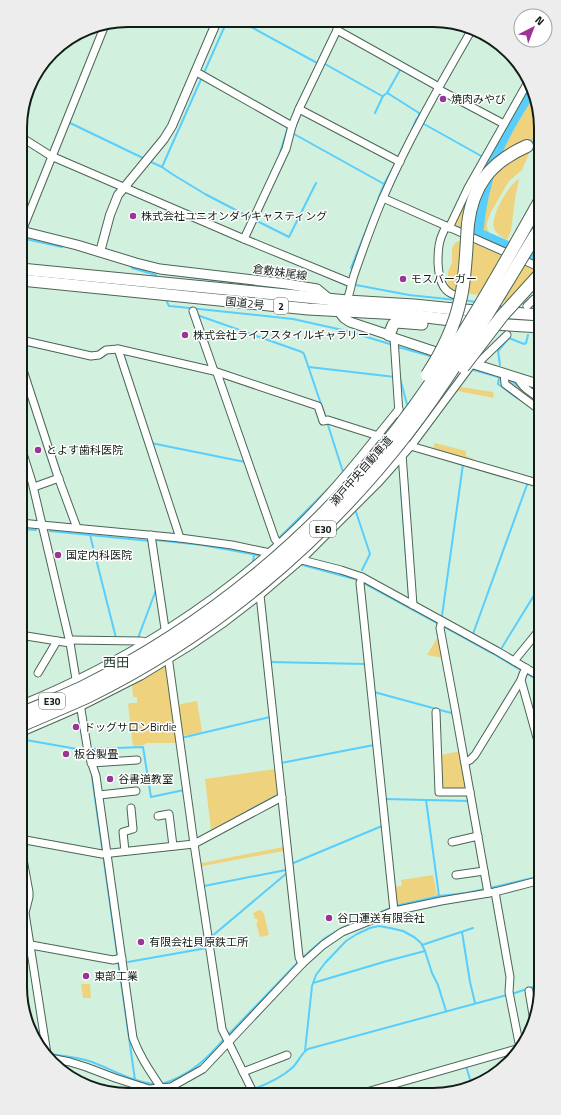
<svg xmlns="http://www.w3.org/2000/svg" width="561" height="1115" font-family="'Titillium Web','Noto Sans JP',sans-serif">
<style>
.green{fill:#efd27d}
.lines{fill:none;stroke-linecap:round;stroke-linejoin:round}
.stream{stroke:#58cefd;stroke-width:2}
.river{stroke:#58cefd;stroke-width:11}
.motorway-tunnel{stroke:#b5d0c0;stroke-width:12;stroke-dasharray:12 6;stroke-linecap:butt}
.minor-casing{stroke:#4b6556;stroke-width:9}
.tertiary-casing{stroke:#4b6556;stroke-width:10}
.secondary-casing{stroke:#4b6556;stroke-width:11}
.trunk-casing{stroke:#4b6556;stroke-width:13}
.motorway-casing{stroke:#4b6556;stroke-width:14}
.minor{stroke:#fff;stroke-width:7}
.tertiary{stroke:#fff;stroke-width:8}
.secondary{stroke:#fff;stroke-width:9}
.trunk{stroke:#fff;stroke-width:11}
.motorway{stroke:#fff;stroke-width:12}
.motorway-bridge-casing{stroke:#4b6556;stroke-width:14;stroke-linecap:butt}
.motorway-bridge{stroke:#fff;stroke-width:12}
.poi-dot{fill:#9b3497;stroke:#fff;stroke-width:1.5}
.labels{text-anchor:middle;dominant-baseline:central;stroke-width:3;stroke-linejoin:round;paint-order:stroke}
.shield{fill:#fff;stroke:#59615d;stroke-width:1}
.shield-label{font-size:10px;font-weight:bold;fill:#121d17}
.poi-label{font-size:11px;fill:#121d17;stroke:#fff;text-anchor:start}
.street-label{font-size:11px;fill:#121d17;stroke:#fff}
.quarter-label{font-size:13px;fill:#274032;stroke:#fff}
.rim{fill:none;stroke:#121d17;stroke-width:2}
</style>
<rect width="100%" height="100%" fill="#d2f0de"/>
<g class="green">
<path d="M533,91L535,94L541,127L536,137L522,170L509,181L491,212L487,223V228L490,234L496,239L485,234L482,231L481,225L490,182L495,173L530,141L518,143L498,156L511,131Z"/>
<path d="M487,162L490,163L463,228L455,224L473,186Z"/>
<path d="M519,179L515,199L511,231L507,240C502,237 496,234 494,228C490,216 509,184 519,179Z"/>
<path d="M458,241H462L458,294L449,288L448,284V272L452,262V249L454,244Z"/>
<path d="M470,242L501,255L479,295L466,293Z"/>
<path d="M524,265L536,271L508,302L502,301Z"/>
<path d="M461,387L493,392L494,398L457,391Z"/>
<path d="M435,443L466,451V456L474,459L472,460L433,448Z"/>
<path d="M439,635L443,658L427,655Z"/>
<path d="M166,665L168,680L167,682L177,742L173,743H146L144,745L133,746L128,705L129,703H137V697H133L132,685Z"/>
<path d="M197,701L202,732L182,736L178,706L181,704Z"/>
<path d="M461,751L467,787L465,789L445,788L442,785L441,755Z"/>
<path d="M275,769L278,794L211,830L205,779Z"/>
<path d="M283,847V851L203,866L201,868L200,862L202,863Z"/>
<path d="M433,875L437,895L395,905L394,887L401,886L402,885L401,880Z"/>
<path d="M261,910L264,914L269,935L260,937L256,923L258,922L257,919H255L253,913L256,912V911Z"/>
<path d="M81,984H90L91,998H83Z"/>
</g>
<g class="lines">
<g class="stream">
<path d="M240,21L319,64"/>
<path d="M325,64L382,96H383L387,93L389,94L419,113V116L416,120L418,121"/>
<path d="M387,93L400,70"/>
<path d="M375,113L383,96"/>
<path d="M68,122L145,159"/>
<path d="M424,124L483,157"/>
<path d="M412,130L416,120"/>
<path d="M294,134L384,184L378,199"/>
<path d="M280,153L288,127"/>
<path d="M149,161L162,167L172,174L205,194L251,218"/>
<path d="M162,167L227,21"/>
<path d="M384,184L393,168"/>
<path d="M255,220L289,237L316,183"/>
<path d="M455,226L463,229"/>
<path d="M473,233L476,234H479"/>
<path d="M21,238L62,247"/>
<path d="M132,268L156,275"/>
<path d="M351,268L378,200"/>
<path d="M314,271L346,285"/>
<path d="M356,285L409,295L456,300"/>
<path d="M464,300L475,302"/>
<path d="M167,302L169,306L180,307L293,319L347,331L393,345"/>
<path d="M534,307L536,303L541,302"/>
<path d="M197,315L302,352L304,354L321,404"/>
<path d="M22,344L45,349"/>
<path d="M398,347L434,357"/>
<path d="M21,356L23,363"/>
<path d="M500,365L498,351L509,338L524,344L526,343L528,335"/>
<path d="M309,367L395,377"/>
<path d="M470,369L502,378"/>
<path d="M399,377L400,378L408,408"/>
<path d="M499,378L498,384L517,398"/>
<path d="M507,380L511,381L522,389"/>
<path d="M320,404H321L326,418"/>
<path d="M327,422L344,475"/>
<path d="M151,443L245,462"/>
<path d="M401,489L409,597"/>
<path d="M260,505L269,531"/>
<path d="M356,512L370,554L362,570"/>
<path d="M20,529L36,530"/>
<path d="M50,531L150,541"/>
<path d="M90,535L116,638"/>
<path d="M280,537L333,484"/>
<path d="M155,540L202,545L263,556"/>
<path d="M253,563L254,555"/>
<path d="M299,564L358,580"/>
<path d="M362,582L439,624"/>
<path d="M442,616L463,464"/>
<path d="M443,626L492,653L541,682"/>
<path d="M473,634L528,482"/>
<path d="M138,638L156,590"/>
<path d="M501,649L541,584"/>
<path d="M269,662L366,664"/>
<path d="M525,684V678L527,674"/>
<path d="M374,692L455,714"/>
<path d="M181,738L270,717"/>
<path d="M20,739L83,750"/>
<path d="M90,749L143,747L151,797L184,790"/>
<path d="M538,752L541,762"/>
<path d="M281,763L374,745"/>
<path d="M92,777L135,1080"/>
<path d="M384,799L469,801"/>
<path d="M426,800L439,896"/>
<path d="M248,811L278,795"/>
<path d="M20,864L25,894"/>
<path d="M291,864L382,826"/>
<path d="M204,886L286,870"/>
<path d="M490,888L541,876"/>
<path d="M395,906L439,896L466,893L485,889"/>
<path d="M462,932L470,982L475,1003"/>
<path d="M211,937L287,873"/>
<path d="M422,945L473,928"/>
<path d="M302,958L325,938L344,927L391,908"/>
<path d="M128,962L207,948"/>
<path d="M313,983L387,961L425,951"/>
<path d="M512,994L541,984"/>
<path d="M227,1036L299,961"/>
<path d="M305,1051L312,986L316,975L325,963L346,941L357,934L370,928L379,926L390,928L403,931L414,937L421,943L425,951L432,973L438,985L446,1011"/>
<path d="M49,1054C64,1056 78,1057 92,1062C113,1070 131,1081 153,1084"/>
<path d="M466,1066L472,1086"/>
<path d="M161,1084C188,1077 207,1059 224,1039"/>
<path d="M254,1089C267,1084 281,1078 292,1068C298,1063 301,1053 308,1049L507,995"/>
<path d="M242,1094L250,1091"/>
</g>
<path class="river" d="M532,88C519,111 501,137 493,162C485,184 480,208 478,231L479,234L541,261"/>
<path class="motorway-tunnel" d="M527,146L541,142"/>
<g class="minor-casing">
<g id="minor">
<path d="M337,30L439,87"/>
<path d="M200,74L292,126"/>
<path d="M438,89L504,124"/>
<path d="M299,109L400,162"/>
<path d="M21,137L51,156L244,239L351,283"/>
<path d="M383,198L541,268"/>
<path d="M446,226C444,231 441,236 440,241C438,248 438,256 438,263C439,281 443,296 463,296"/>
<path d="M449,228L468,188L528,82"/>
<path d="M22,231L105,25"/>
<path d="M244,239L286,149L292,126L299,109L337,30L339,21"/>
<path d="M345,304C350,296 351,284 354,275C363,249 372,223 383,198C408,140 440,85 471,31"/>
<path d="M527,306L534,299L541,297"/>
<path d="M193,311L214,371"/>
<path d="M394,338L399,414"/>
<path d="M21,340L91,356L99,355L106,350L118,349L214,371L318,406L323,421L328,420L391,440"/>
<path d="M118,349L180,538"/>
<path d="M21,364L57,474L77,528"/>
<path d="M476,365L507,335"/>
<path d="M217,373L275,539L279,544"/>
<path d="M504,373L505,384L541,411"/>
<path d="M518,378C521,387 533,394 541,399"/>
<path d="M407,445L541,484"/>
<path d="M21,447L32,482L70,643L88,752L96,776L133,1038C141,1060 153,1075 165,1094"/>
<path d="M402,454L413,605"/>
<path d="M34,487L59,478"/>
<path d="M20,523L180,538L232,545L280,555"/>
<path d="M151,535L167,642"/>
<path d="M298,559L341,570L362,577L497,651L541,677"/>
<path d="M362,577L360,583L394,911"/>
<path d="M260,595L299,957L302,964"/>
<path d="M442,621L440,628L456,714L488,893"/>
<path d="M20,635L70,643"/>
<path d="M69,640L141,641L145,642"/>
<path d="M168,656L194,844L222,1029L251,1088L253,1094"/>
<path d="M514,661L541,628"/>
<path d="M526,668L523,674L521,680L541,752"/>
<path d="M38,673L57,641"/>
<path d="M20,705C121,664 219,603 296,528C334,491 366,450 399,409"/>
<path d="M436,712L439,792H470"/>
<path d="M20,733L80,707L141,676L190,646L225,622L260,595L301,560L379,482L411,446L472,364"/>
<path d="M465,762L470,760L475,755L521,680"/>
<path d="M91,763L137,760"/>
<path d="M99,795L136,791"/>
<path d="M158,816L169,814L173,846"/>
<path d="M20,839L102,854L194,844L282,797"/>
<path d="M452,842L478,836"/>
<path d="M20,843L29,892V897L25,913L47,1054"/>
<path d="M125,851L123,832L133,829L131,808"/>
<path d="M456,875L484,871"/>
<path d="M495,892L510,977L509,992L520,1048"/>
<path d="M20,944L31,945L113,960L122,958"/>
<path d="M529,991L533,1015"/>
<path d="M50,1058L70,1062L86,1067L115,1078L149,1089L171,1087L203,1069L302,964L323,945L342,932L394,911L441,901L495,892L541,880"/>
<path d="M243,1072L287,1055"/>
<path d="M356,1095L520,1048"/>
</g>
</g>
<g class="tertiary-casing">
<path id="tertiary" d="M100,252L110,215L118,195L164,139L172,126L217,21"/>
</g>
<g class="secondary-casing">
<g id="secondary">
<path d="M21,231L77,245L136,263L160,269L287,284L317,289L329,299L344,318L350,322L389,335L394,338L445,355"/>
<path d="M461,360L541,385"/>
</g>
</g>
<g class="trunk-casing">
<g id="trunk">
<path d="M21,269L347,301L414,305L464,310L541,315"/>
<path d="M21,280L308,309L401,314L476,323L541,327"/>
<path d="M389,335L393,325L396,322L422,324"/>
</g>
</g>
<g class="motorway-casing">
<g id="motorway">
<path d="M468,224C473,184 491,162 527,146"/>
<path d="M523,231L541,199"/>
<path d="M535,236L541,227"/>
</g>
</g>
<use href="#minor" class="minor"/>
<use href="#tertiary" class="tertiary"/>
<use href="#secondary" class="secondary"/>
<use href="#trunk" class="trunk"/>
<use href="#motorway" class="motorway"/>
<g class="motorway-bridge-casing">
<g id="motorway-bridge">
<path d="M463,367L502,316L541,273"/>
<path d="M427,375C442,352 454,328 460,301C466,278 466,248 468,224"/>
<path d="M20,714C41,705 62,697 83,687C206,626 315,536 399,427C446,366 485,298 523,231"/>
<path d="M20,726C43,716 65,707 87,697C212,636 321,544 406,435C454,373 494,303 535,236"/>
</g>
</g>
<use href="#motorway-bridge" class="motorway-bridge"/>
</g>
<g class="poi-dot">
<circle cx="443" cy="99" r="4"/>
<circle cx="133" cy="216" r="4"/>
<circle cx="403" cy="279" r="4"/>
<circle cx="185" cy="335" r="4"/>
<circle cx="38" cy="450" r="4"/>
<circle cx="58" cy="555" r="4"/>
<circle cx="76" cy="727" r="4"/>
<circle cx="66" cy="754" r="4"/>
<circle cx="110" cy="779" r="4"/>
<circle cx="329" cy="918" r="4"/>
<circle cx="141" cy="942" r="4"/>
<circle cx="86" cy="976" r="4"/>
</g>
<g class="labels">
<g class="shield">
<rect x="274" y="298" width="14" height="16" rx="3"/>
<rect x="310" y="521" width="26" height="16" rx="3"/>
<rect x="39" y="693" width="26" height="16" rx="3"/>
</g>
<g class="shield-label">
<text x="281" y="306">2</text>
<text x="323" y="529">E30</text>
<text x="52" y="701">E30</text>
</g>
<g class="poi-label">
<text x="451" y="99">焼肉みやび</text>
<text x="141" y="216">株式会社ユニオンダイキャスティング</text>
<text x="411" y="279">モスバーガー</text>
<text x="193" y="335">株式会社ライフスタイルギャラリー</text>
<text x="46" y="450">とよす歯科医院</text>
<text x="66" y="555">国定内科医院</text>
<text x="84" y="727">ドッグサロンBirdie</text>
<text x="74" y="754">板谷製畳</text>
<text x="118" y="779">谷書道教室</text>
<text x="337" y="918">谷口運送有限会社</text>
<text x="149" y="942">有限会社貝原鉄工所</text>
<text x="94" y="976">東部工業</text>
</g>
<g class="street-label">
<text transform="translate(280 272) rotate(8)">倉敷妹尾線</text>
<text transform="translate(245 303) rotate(6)">国道2号</text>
<text transform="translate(361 471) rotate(-49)">瀬戸中央自動車道</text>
</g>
<g class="quarter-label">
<text x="116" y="662">西田</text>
</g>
</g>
<path d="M0 0H561V1115H0ZM128 27H433A101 101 0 0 1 534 128V987A101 101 0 0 1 433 1088H128A101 101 0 0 1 27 987V128A101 101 0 0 1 128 27Z" fill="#ecedec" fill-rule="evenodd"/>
<path class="rim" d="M128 27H433A101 101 0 0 1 534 128V987A101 101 0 0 1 433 1088H128A101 101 0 0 1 27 987V128A101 101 0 0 1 128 27Z"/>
<g transform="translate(533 28) rotate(42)"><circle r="19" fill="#ffffff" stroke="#a0a5a2"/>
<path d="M0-3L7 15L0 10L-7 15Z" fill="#9b3497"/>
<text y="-6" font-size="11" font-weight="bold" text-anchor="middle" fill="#121d17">N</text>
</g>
</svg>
